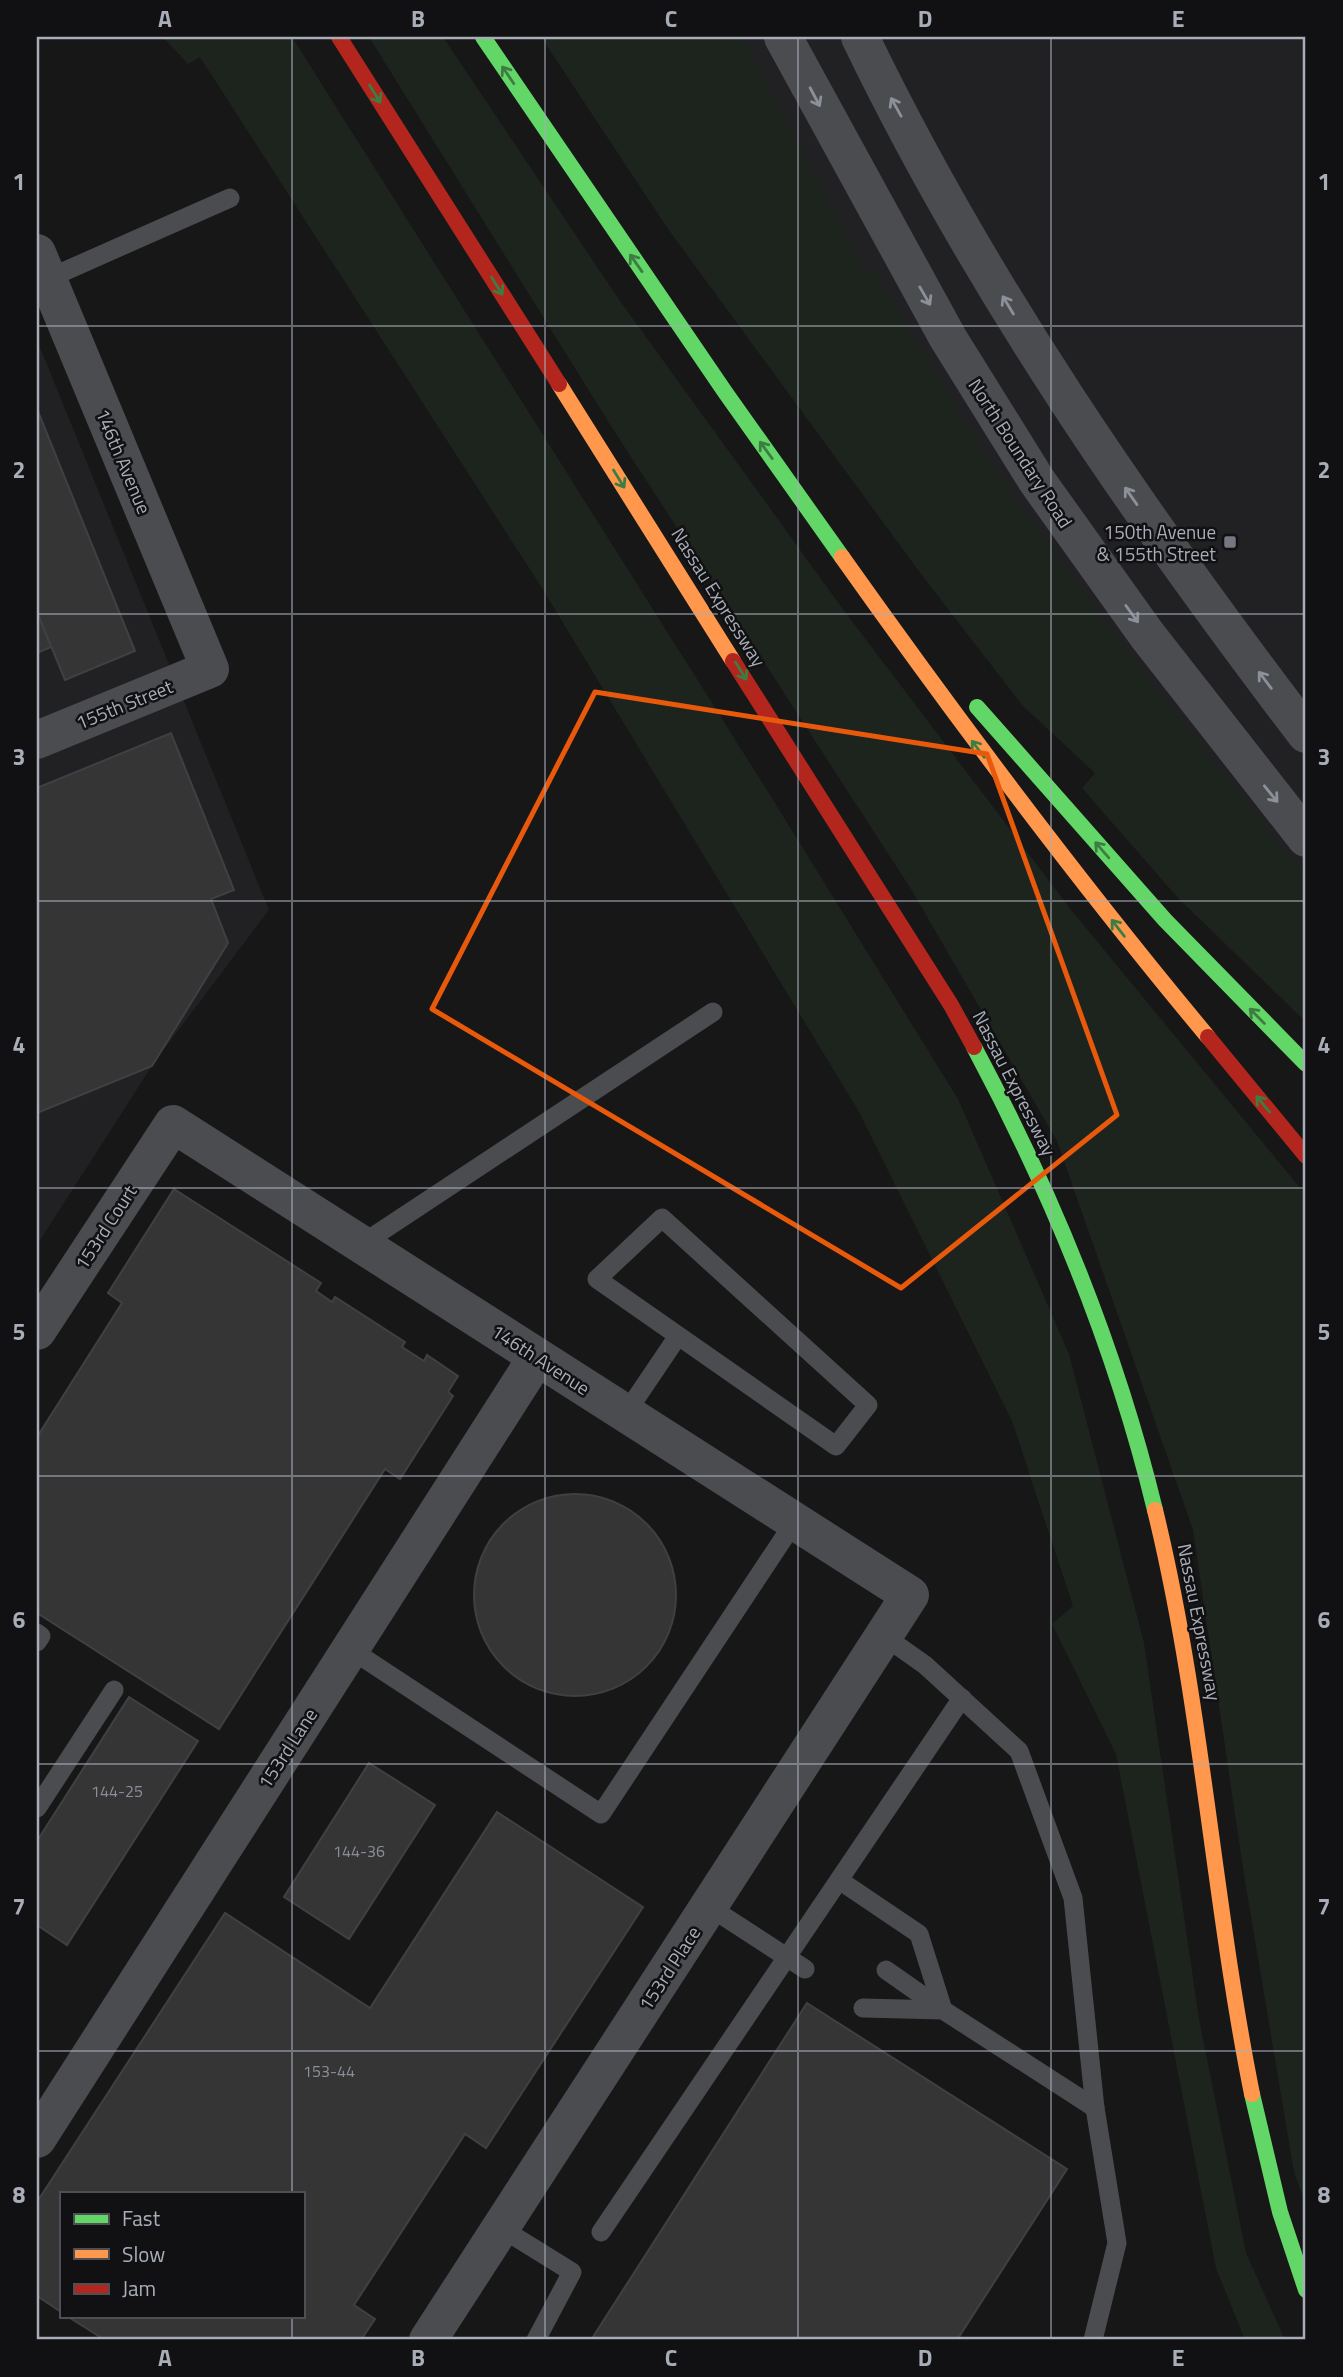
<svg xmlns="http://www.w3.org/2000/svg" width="1343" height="2377" font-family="'Titillium Web',sans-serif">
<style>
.built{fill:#212123}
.green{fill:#1d241e}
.building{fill:#353536;stroke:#3f4043;stroke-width:2}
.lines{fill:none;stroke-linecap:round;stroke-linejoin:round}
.lane{stroke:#4b4c50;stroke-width:19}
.street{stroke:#4b4c50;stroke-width:38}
.fast{stroke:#63d668;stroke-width:16}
.slow{stroke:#ff974d;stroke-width:16}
.jam{stroke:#b3261e;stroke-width:16}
.oneway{stroke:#3e7d42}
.oneway2{stroke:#8c9099}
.marked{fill:none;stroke:#e8590c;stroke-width:5;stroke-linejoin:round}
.grid{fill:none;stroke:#a8adb8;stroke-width:2;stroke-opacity:0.55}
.poi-dot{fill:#757880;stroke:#111113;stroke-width:2.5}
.labels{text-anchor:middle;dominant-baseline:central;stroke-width:5;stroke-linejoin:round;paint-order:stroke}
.number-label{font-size:16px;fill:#8b8f98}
.street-label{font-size:19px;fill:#a8adb8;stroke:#111113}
.poi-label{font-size:19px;fill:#a8adb8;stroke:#111113;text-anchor:end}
.neatline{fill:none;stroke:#a8adb8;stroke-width:2.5}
.grid-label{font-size:23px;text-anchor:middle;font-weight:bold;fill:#a8adb8}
</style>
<rect width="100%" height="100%" fill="#171717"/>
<g class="built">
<path d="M601,37H1306V967Z"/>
<path d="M37,340L269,910L155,1061L37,1245Z"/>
</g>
<g class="green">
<path d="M163,37H292L765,787L958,1099L1069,1354L1144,1643L1199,2019L1246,2253L1285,2340H1245L1216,2268L1116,1754L1052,1624L1073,1606L1012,1421L859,1112L542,588L200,57L188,64Z"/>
<path d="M369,37H443L620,301L845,612L1072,911L1306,1195V2205L1294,2172L1244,1875L1193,1530L1057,1141L911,889L611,426Z"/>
<path d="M541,37H742L865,271H874L999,477L1152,684L1306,877V1022L1178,898L1082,788L1095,773L1022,705L918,570L668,229Z"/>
</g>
<g class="building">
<path d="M37,409L135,651L65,680L37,612Z"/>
<path d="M37,612L51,647L37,653Z"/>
<path d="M171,733L234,890L211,899L228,943L152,1066L37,1113V788Z"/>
<path d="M174,1189L321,1283L316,1291L332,1302L335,1297L405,1342L402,1347L424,1361L427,1355L458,1376L448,1392L453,1396L400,1479L385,1469L219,1729L37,1613V1437L122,1303L108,1293Z"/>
<circle cx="575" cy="1595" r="101"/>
<path d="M129,1697L198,1741L67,1945L37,1925V1841Z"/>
<path d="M369,1763L435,1805L349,1939L284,1897Z"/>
<path d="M497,1812L643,1907L486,2148L465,2134L354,2305L375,2319L361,2340H105L67,2316H303V2193H61V2312L37,2296V2202L225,1913L370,2008Z"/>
<path d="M807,2003L1067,2169L957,2340H591Z"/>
</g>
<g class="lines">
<g class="lane">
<path d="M47,279L230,198"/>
<path d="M662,1218L868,1405L836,1446L597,1279Z"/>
<path d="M362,1244L713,1012"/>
<path d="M626,1413L678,1336"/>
<path d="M37,1633L41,1636L37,1642"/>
<path d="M884,1636L925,1665L1019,1751L1073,1898L1095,2108L1117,2243L1093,2340"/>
<path d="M350,1649L601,1814L795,1521"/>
<path d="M37,1808L114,1690"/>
<path d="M839,1880L919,1934L943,2010"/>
<path d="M708,1906L805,1969"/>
<path d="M886,1970L943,2010"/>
<path d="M863,2008L943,2010L1095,2108"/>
<path d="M501,2228L572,2272L536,2340"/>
<path d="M601,2232L962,1698"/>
</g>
<g class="street">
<path d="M783,37L948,338L1037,481L1147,635L1306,838"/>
<path d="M860,37C980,286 1139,515 1306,734"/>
<path d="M37,253L210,669L37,740"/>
<path d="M37,1331L173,1124L910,1595L428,2340"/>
<path d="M37,2139L537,1357"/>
</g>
<g class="fast">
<path d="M483,37L725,392L842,557"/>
<path d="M977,707L1165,920L1306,1064"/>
<path d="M974,1047C1052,1193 1116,1349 1155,1510"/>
<path d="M1252,2094L1280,2212L1306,2290"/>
</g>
<g class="slow">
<path d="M559,384L733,661"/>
<path d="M842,557C959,722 1079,882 1208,1037"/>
<path d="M1155,1510C1202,1702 1213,1900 1252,2094"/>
</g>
<g class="jam">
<path d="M339,37L559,384"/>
<path d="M733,661L951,1005L974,1047"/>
<path d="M1208,1037L1306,1156"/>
</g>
</g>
<defs><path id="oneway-shaft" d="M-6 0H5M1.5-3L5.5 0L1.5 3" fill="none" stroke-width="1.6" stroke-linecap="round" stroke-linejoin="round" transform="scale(1.75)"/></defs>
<g class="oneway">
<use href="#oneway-shaft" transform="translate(508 75) rotate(-124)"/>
<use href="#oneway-shaft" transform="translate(375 94) rotate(58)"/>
<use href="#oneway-shaft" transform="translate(636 263) rotate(-125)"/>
<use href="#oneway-shaft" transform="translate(497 286) rotate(58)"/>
<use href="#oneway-shaft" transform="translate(766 450) rotate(-126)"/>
<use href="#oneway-shaft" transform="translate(619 479) rotate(58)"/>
<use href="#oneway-shaft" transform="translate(741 671) rotate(58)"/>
<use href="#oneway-shaft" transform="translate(978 749) rotate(-127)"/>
<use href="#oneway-shaft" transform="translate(1102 850) rotate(-131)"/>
<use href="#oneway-shaft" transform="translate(1118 928) rotate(-128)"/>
<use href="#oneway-shaft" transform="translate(1257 1016) rotate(-135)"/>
<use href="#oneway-shaft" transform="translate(1263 1104) rotate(-130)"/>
</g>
<g class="oneway2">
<use href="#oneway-shaft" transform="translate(815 97) rotate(62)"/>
<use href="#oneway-shaft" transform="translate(896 107) rotate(-119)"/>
<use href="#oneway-shaft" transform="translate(925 296) rotate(60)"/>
<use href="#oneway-shaft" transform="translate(1008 305) rotate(-121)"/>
<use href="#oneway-shaft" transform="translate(1131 496) rotate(-125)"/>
<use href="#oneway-shaft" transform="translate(1132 614) rotate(54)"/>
<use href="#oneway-shaft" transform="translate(1265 680) rotate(-127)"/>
<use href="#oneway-shaft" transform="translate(1271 794) rotate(51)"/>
</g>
<path class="marked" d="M595,692L987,754L1117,1115L901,1288L432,1009Z"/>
<path class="grid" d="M292,37V2193M545,37V2340M798,37V2340M1051,37V2340M37,326H1306M37,614H1306M37,901H1306M37,1188H1306M37,1476H1306M37,1764H1306M37,2051H1306M292,2316V2340"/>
<rect class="poi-dot" x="1223" y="535" width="14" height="14" rx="3.5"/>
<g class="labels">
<g class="number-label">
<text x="117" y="1791">144-25</text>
<text x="359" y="1851">144-36</text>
<text x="329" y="2071">153-44</text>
</g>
<g class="street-label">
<text transform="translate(1021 453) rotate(57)">North Boundary Road</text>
<text transform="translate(124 461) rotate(67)">146th Avenue</text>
<text transform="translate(719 597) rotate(58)">Nassau Expressway</text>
<text transform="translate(124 704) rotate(-22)">155th Street</text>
<text transform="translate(1015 1083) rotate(63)">Nassau Expressway</text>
<text transform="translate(105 1227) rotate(-57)">153rd Court</text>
<text transform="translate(541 1359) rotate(33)">146th Avenue</text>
<text transform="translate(1200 1622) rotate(79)">Nassau Expressway</text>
<text transform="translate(287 1748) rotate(-57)">153rd Lane</text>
<text transform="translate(669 1968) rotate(-57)">153rd Place</text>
</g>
<g class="poi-label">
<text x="1216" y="531">150th Avenue<tspan x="1216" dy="22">&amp; 155th Street</tspan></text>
</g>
</g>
<rect width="1343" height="2377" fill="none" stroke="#111113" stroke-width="77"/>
<rect x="60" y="2192" width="245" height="126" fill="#111113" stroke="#4d4f55" stroke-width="2"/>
<rect x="74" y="2214" width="35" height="10" fill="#63d668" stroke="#4d4f55" stroke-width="2"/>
<text x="122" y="2226" font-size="21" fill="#a8adb8">Fast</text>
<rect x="74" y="2249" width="35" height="10" fill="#ff974d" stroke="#4d4f55" stroke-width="2"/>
<text x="122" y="2262" font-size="21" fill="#a8adb8">Slow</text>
<rect x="74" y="2284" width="35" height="10" fill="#b3261e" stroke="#4d4f55" stroke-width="2"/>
<text x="122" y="2296" font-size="21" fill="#a8adb8">Jam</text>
<rect x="38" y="38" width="1266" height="2300" class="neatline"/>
<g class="grid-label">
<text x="165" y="27">A</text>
<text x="418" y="27">B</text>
<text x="671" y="27">C</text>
<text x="925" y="27">D</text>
<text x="1178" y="27">E</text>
<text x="19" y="190">1</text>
<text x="1324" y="190">1</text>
<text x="19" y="478">2</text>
<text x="1324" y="478">2</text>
<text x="19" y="765">3</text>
<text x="1324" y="765">3</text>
<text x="19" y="1053">4</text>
<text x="1324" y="1053">4</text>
<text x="19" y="1340">5</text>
<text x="1324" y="1340">5</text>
<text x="19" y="1628">6</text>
<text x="1324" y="1628">6</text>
<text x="19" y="1915">7</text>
<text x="1324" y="1915">7</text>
<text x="19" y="2203">8</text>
<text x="1324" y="2203">8</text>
<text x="165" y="2366">A</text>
<text x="418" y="2366">B</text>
<text x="671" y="2366">C</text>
<text x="925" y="2366">D</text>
<text x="1178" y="2366">E</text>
</g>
</svg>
